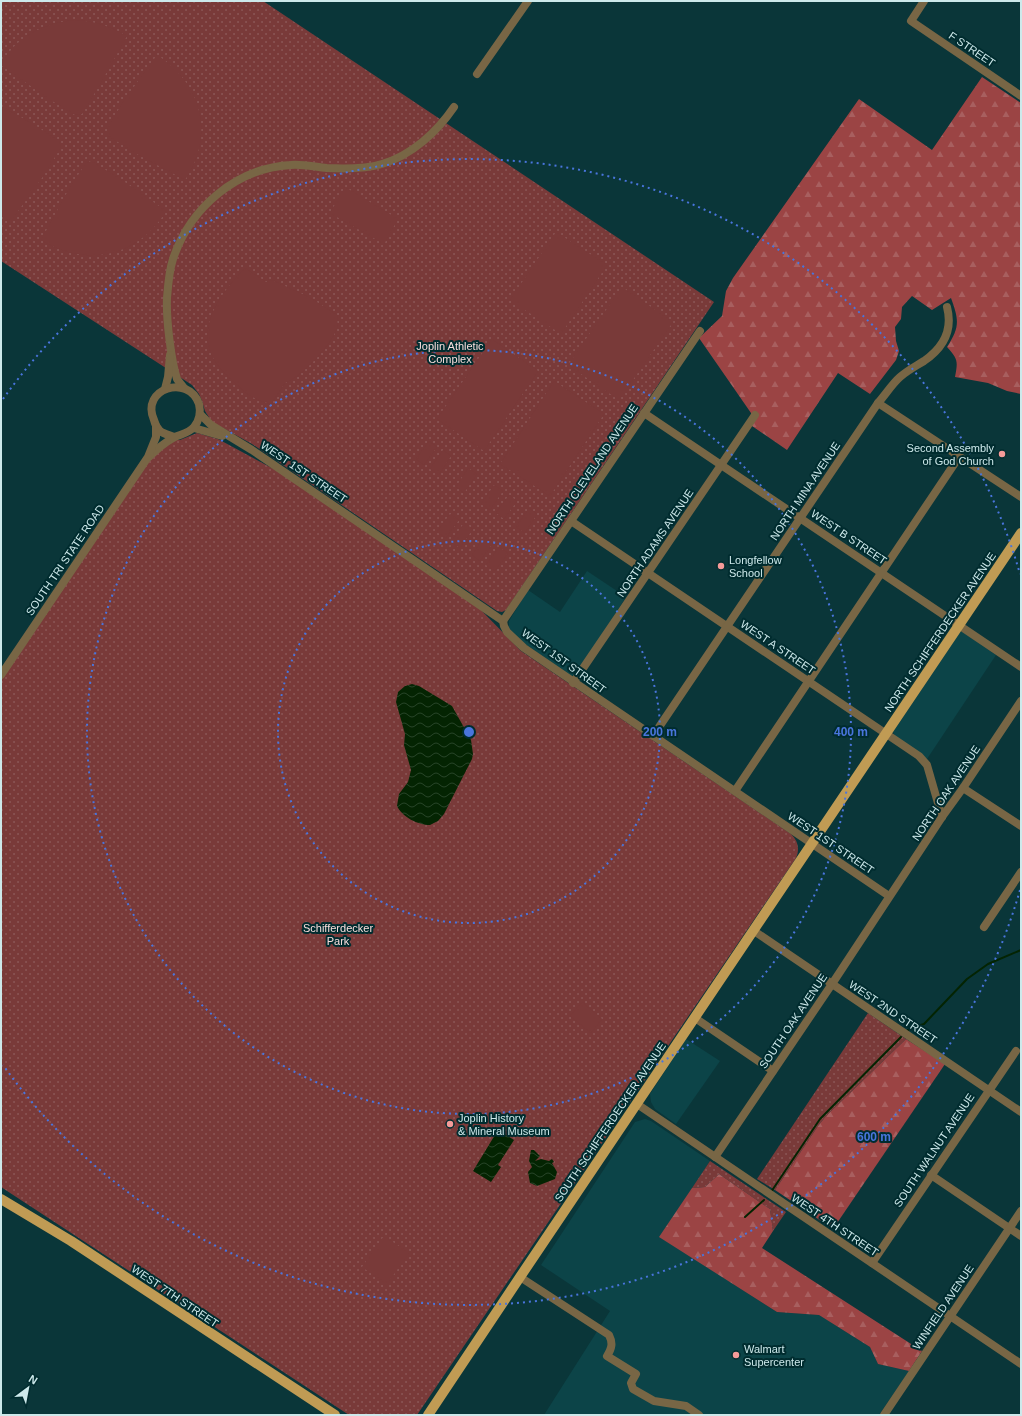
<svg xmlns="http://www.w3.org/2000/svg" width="1022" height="1416" font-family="Helvetica,sans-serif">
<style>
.built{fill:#0c4448}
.green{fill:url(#green-dots)}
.forest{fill:url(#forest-firs)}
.pitch{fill:#793a39}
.water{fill:url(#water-waves)}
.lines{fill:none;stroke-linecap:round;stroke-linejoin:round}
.stream{stroke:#042402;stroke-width:2}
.minor{stroke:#786645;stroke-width:8}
.major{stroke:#c09b54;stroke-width:10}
.ring{fill:none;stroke:#4975dd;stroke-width:2;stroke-dasharray:2 4}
.poi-dot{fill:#f59b99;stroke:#002c2f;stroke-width:1.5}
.labels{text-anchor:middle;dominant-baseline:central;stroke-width:4;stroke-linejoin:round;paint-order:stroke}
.street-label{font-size:11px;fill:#cde9eb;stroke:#002c2f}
.park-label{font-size:11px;fill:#f8dddc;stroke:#002c2f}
.poi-label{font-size:11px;fill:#cde9eb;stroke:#002c2f;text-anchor:start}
.centre{fill:#4975dd;stroke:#002c2f;stroke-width:2}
.ring-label{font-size:12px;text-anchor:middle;font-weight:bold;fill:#4975dd;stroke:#002c2f;stroke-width:4;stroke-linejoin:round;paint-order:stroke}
</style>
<defs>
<pattern id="green-dots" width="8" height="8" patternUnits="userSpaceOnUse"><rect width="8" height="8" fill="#793a39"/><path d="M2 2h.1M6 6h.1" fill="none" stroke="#8b5656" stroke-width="1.8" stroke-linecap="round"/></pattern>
<pattern id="forest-firs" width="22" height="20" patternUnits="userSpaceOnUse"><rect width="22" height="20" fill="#9b4444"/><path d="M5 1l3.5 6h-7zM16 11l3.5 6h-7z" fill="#a85f5f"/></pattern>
<pattern id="water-waves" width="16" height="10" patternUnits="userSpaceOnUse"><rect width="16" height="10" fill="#042402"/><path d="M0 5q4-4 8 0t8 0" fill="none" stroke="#274427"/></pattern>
</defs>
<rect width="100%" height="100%" fill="#0a3639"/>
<g class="built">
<path d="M587,571L626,597L576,675L571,676L522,642L509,629V621L528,590L560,612Z"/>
<path d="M960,632H963L996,655L927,759L895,736L893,732Z"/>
<path d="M686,1039L720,1061L676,1124L655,1109L651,1102L650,1094Z"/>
<path d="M645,1119L651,1121L710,1161L660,1237L777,1312L819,1315L870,1347L878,1364L909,1371L879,1415H544L610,1311L541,1265L635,1122Z"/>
</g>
<g class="green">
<path d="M1,1H263L714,302L506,610L502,612L497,611L252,444L212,422L205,411L202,401L199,394L192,385L1,261Z"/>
<path d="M197,433L218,439L283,474L479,608L521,651L791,834C798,841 800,848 796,858L417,1415H349L1,1187V679L149,460L173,440H180Z"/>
<path d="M868,1013L906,1039L826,1116L818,1126L775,1190L757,1179Z"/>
<path d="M710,1161L786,1212L773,1231L770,1209L719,1174L705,1187L692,1188Z"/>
</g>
<g class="forest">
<path d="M982,77L1021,103V394L1007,391L988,383L955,377C958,361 958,359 947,347C960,327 959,320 951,298L932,310L912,296L902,307L901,319L895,327L896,341L899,351L896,360L870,394L838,373L787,450L752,426L751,413L699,338L722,316L726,291L733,278L859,99L932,150Z"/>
<path d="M906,1039L945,1064L833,1229L775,1190L818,1126L826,1116Z"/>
<path d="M719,1174L770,1209L773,1231L762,1248L922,1351L909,1371L878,1364L870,1347L819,1315L777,1312L659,1237L692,1188L705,1187Z"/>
</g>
<g class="pitch">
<path d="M74,20C94,21 110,26 127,36L99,86L82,114L75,115L49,99L1,65C15,37 44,23 74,20Z"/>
<path d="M157,55C202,84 215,135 185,180L135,153L107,135V129L123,102Z"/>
<path d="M1,106L33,124L59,141L61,147L44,175L11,221L1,215Z"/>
<path d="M91,161L119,178L166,211C138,257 87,268 41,240L69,189L86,163Z"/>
<path d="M345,187L398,219L384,244L330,213Z"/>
<path d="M556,232L607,265L561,334L510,300Z"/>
<path d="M245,268L266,282L272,280L309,297L337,315C337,319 338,324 337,328C332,344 301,378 285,383L271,404C264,402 256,400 251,396C244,392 238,386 232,380C187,343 212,302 245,268Z"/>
<path d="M622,287L673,322L619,400L568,365Z"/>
<path d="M492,339L538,371L484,451L437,419Z"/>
<path d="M554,381L604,414L550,496L500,464Z"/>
<path d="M429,441L437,447L424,465L416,459Z"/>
<path d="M443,450L451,456L439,475L430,469Z"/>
<path d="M468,468L477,474L464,493L456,487Z"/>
<path d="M494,485L503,491L490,510L481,504Z"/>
<path d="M509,495L517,501L504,519L496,513Z"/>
<path d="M529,508L537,514L525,533L516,527Z"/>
<path d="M450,514L459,520L446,538L437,532Z"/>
<path d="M464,523L473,529L460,548L451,542Z"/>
<path d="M484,537L493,543L480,561L472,555Z"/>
<path d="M499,547L508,553L495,571L486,565Z"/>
<path d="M582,1002L602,1019L591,1033L570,1016Z"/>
<path d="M384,1236L409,1253L387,1284L362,1267Z"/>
</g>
<g class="water">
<path d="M412,684L419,686L452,706L471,740L473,754L472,759L444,814L438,821L430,825C418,825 402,817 397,806L399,794L408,782L411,770L404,745L405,734L396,702L398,692L405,686Z"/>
<path d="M498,1130L514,1140L498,1165L501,1167L491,1182L473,1171Z"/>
<path d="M531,1150H534L540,1156L535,1161L541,1159L549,1161L552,1159L554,1162L552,1163L557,1172L555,1179L537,1186L530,1183L528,1172L532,1167L529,1161Z"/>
</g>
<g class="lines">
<g class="stream">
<path d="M908,1030L911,1028L924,1024L967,979L988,964L1021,950"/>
<path d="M771,1192L820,1119L901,1037"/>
<path d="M745,1217L764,1200"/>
</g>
<g class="minor">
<path d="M924,1L911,21L1021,96"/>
<path d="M477,74L528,1"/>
<path d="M184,388C182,385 179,382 177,379C171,360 166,318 167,298C168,285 169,271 173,259C190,208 236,168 291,165C303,164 315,167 327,168C345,169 365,169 382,164C412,155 437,132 454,107"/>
<path d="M165,389L168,377L170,355"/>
<path d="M878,403L1021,497"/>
<path d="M644,413L1021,667"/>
<path d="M200,414L211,425L252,450L503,621L504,626L507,632L524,648L889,896"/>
<path d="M194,428L222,436"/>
<path d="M149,457C156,450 164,443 173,438C180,434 188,434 194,427C199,421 201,412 199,404C188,373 140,389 154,420C155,424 157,428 160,431C164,434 169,435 174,437"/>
<path d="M571,521L919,756L927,765L942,817"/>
<path d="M503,621L700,331"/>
<path d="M1,675L148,457L156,437V426"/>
<path d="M573,683L755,415"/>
<path d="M653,736L878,403C886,394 892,384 900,377C908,370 916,366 924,361C943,348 953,330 947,307"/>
<path d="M963,788L1021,826"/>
<path d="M735,791L959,457"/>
<path d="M984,927L1021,872"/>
<path d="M754,931L1021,1112"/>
<path d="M695,1018L773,1071"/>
<path d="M637,1104L1021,1364"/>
<path d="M715,1157L832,984L942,817L963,788L1021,701"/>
<path d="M931,1175L1021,1236"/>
<path d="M872,1263L1016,1051"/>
<path d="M520,1277L609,1335C613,1343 612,1348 607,1356L636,1374L631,1383L633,1389L654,1401L686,1406L699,1415"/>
<path d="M884,1415L1021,1211"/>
</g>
<g class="major">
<path d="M1,1199L71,1241L335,1415"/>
<path d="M428,1415L520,1277L1021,533"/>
</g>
</g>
<g class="ring">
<circle cx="469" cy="732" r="191"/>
<circle cx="469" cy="732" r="382"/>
<path d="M1020 890A573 573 0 0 1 3 1065M3 399A573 573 0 0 1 1020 574"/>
</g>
<g class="poi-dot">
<circle cx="1002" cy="454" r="4"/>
<circle cx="721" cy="566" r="4"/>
<circle cx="450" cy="1124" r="4"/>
<circle cx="736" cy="1355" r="4"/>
</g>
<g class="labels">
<g class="street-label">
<text transform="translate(972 49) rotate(34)">F STREET</text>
<text transform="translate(592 469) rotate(-56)">NORTH CLEVELAND AVENUE</text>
<text transform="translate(304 472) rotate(34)">WEST 1ST STREET</text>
<text transform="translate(805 491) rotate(-56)">NORTH MINA AVENUE</text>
<text transform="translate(849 537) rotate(34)">WEST B STREET</text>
<text transform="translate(655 543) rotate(-56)">NORTH ADAMS AVENUE</text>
<text transform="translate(65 560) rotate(-56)">SOUTH TRI STATE ROAD</text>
<text transform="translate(940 632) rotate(-56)">NORTH SCHIFFERDECKER AVENUE</text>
<text transform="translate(778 647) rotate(34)">WEST A STREET</text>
<text transform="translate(564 661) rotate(36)">WEST 1ST STREET</text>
<text transform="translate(946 793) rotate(-56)">NORTH OAK AVENUE</text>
<text transform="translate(831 843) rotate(34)">WEST 1ST STREET</text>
<text transform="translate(893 1012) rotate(34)">WEST 2ND STREET</text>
<text transform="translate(793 1021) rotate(-56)">SOUTH OAK AVENUE</text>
<text transform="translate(610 1122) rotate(-56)">SOUTH SCHIFFERDECKER AVENUE</text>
<text transform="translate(934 1150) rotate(-56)">SOUTH WALNUT AVENUE</text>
<text transform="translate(835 1225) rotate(34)">WEST 4TH STREET</text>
<text transform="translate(175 1296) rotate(34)">WEST 7TH STREET</text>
<text transform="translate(943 1307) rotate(-56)">WINFIELD AVENUE</text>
</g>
<g class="park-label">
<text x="450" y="346">Joplin Athletic<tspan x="450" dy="13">Complex</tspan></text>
<text x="338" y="928">Schifferdecker<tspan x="338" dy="13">Park</tspan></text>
</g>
<g class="poi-label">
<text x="994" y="448" text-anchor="end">Second Assembly<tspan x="994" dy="13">of God Church</tspan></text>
<text x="729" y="560">Longfellow<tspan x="729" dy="13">School</tspan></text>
<text x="458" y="1118">Joplin History<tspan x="458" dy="13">&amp; Mineral Museum</tspan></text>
<text x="744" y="1349">Walmart<tspan x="744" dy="13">Supercenter</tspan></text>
</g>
</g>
<circle cx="469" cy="732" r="6" class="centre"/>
<g class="ring-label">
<text x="660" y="736">200 m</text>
<text x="851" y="736">400 m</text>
<text x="874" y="1141">600 m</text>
</g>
<rect width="1022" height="1416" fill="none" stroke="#cde9eb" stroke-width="4"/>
<g transform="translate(28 1388) rotate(32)" stroke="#002c2f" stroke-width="3" paint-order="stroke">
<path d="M0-3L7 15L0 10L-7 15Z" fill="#cde9eb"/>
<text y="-6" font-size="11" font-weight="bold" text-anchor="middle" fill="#cde9eb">N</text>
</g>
</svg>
